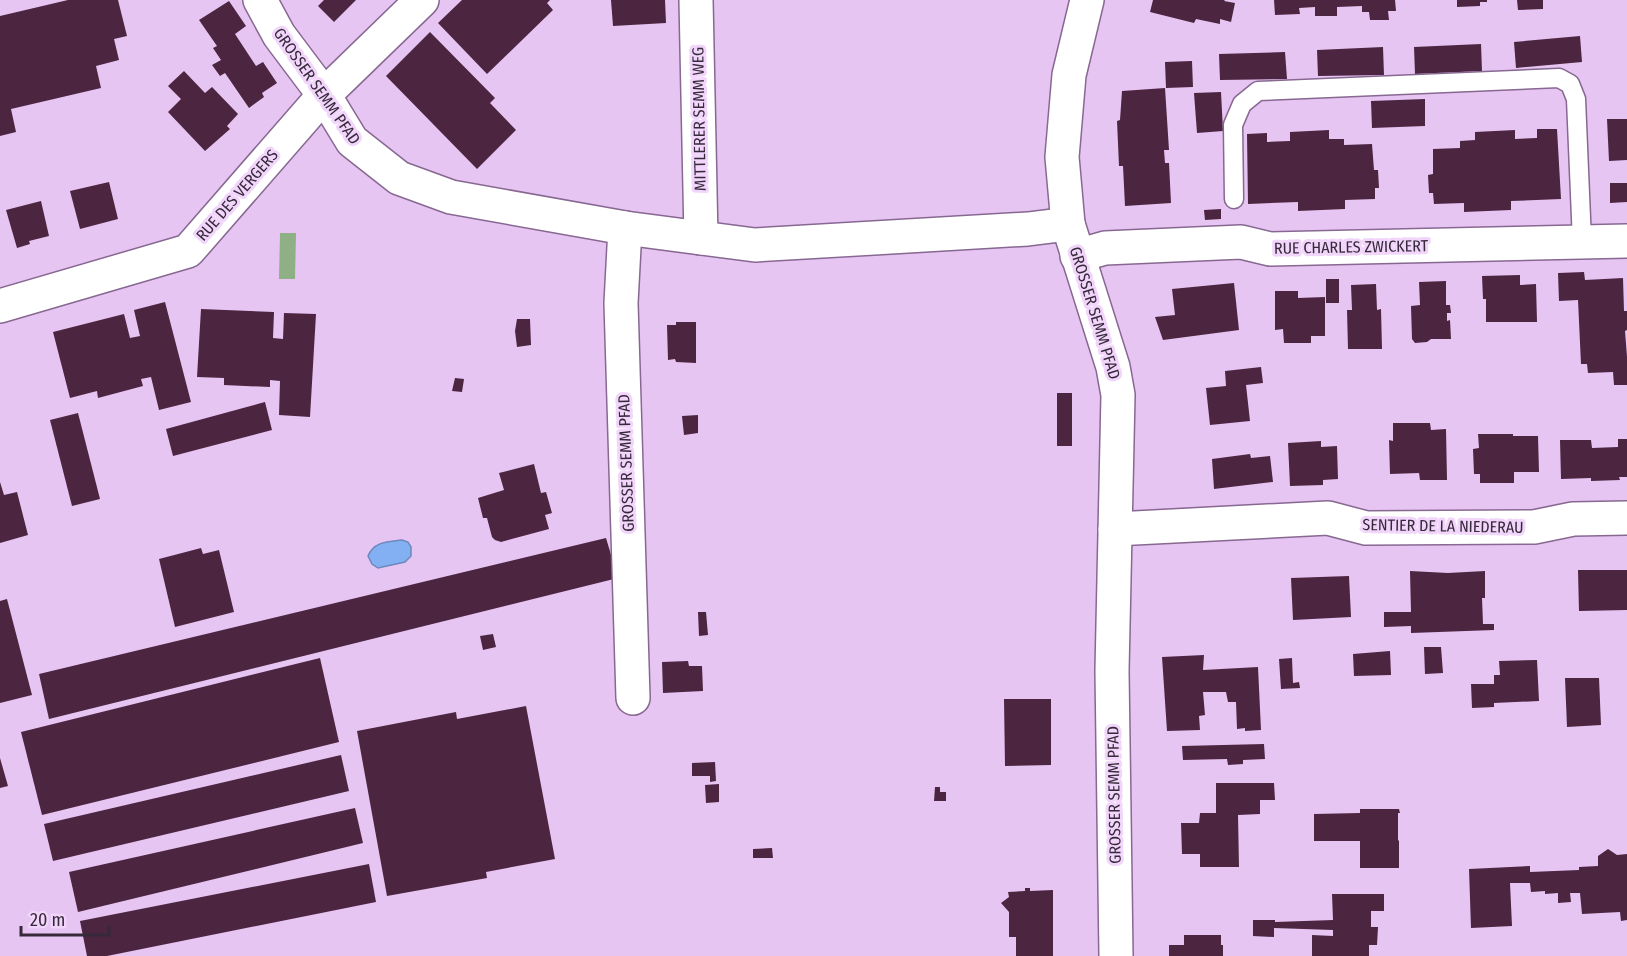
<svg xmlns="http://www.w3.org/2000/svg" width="1627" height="956" font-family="'Fira Sans Condensed',sans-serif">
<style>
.green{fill:#8faf84}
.water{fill:#83b0f3;stroke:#6c88bc;stroke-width:1.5}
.building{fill:#4c2541}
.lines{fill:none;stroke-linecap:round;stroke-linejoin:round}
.service-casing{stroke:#876891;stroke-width:21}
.minor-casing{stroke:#876891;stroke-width:36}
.service{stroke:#fff;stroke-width:18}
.minor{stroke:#fff;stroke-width:33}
.labels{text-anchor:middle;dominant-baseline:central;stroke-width:6;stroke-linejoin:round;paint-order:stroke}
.street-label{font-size:16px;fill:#36293a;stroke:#f1d5fa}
</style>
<rect width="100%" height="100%" fill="#e7c5f3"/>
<path class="green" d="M280,233H296L295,279H279Z"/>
<path class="water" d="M402,540L408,542L411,547V556L405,562L378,568L372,564L368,556C374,541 388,542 402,540Z"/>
<g class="building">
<path d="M68,0H118L127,36L114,39L119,60L96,66L101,88L11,109L16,132L0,136V16Z"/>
<path d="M324,0H356L334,22L318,6Z"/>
<path d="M462,0H550L547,3L553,10L487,74L438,23Z"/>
<path d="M611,0H665L666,23L613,26Z"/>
<path d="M1153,0H1225L1224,1L1235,3L1231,22L1220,19V24L1196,19L1194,23L1150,12Z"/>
<path d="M1274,0H1395L1396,11H1388L1389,20H1370L1369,12H1362V6L1337,7V16H1315V7L1299,8L1300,14L1275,15Z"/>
<path d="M1457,0H1487V2H1480V6L1457,7Z"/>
<path d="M1517,0H1543V9L1518,10Z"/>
<path d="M229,1L246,26L235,34L256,66L263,62L277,83L262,93L264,97L249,108L225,73L220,76L212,65L221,60L213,48L217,46L199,20Z"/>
<path d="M430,32L495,98L490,103L516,130L477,169L386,76Z"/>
<path d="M1580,36L1582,62L1516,68L1514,42Z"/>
<path d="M1481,44L1482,71L1415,74L1414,47Z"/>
<path d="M1383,47L1384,75L1318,76L1317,50Z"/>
<path d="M1285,52L1287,79L1220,80L1219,54Z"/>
<path d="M1192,61L1193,87L1166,88L1165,62Z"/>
<path d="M184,71L205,93L212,87L238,114L227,126L230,129L205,151L168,112L181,99L168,86Z"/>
<path d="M1165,88L1169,150H1164L1165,163H1169L1171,203L1125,206L1123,166H1119L1117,121L1120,120L1122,91Z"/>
<path d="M1221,92L1223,131L1197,133L1194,93Z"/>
<path d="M1425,99V126L1372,128L1371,101Z"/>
<path d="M1607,119H1627V160L1609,161Z"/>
<path d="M1537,129H1557L1561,199L1511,201V210L1464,212V203L1434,204L1433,193H1429L1428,175L1433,174V149L1460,148V141L1475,140V132L1515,130V139L1537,138Z"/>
<path d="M1329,130V139H1344V145L1372,144L1374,170H1378L1379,188H1375V199L1345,200V209L1298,211V202L1248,204L1247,134L1267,133V142L1290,141V132Z"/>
<path d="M109,182L118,219L80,229L70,191Z"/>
<path d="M1610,183H1627V202L1610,203Z"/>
<path d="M41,201L49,236L29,241L30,244L17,248L6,210Z"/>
<path d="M1221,209V219L1205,220L1204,210Z"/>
<path d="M1584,272L1585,280L1623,278L1624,311H1627V330L1625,331L1627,357V385H1614L1613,372L1588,373L1587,364H1581L1578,300L1559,301L1558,273Z"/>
<path d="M1520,275V285L1536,284L1537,322H1486V299H1483L1482,276Z"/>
<rect x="1326" y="279" width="13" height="24"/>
<path d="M1446,281V305H1450L1451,313H1447V321L1450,320L1451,339H1431L1427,342L1415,343L1412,339L1411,306L1420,305L1419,282Z"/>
<path d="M1234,283L1239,330L1163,340L1155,317L1175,315L1172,289Z"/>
<path d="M1376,284L1377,310L1381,309L1382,349H1348L1347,310H1352L1351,285Z"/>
<path d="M1275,291H1298V298L1325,297V336H1311V343H1284L1283,329L1275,330Z"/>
<path d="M165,302L191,402L159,410L151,377L141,379L143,386L98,398L97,391L70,398L53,332L124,314L130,338L140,336L134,310Z"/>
<path d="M201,309L274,312L273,338L283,339L284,313L316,314L310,417L279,415L280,381L270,380V387L224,385V378L197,377Z"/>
<path d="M517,319H530L531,345L517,347L515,331Z"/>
<path d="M676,322H696V363L676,362L675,359L668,360L667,325H676Z"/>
<path d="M1261,367L1263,383L1246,385L1250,421L1210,425L1206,388L1226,386L1225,371Z"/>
<path d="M455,378L464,379L462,392L452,391Z"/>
<rect x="1057" y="393" width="15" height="53"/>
<path d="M265,402L272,430L173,456L166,429Z"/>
<path d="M78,413L100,499L72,506L50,420Z"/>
<path d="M698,415V433L684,435L682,416Z"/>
<path d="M1393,423H1430L1431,430L1446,429L1447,480H1420L1419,473L1390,474L1389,440L1393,441Z"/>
<path d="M1478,434H1513V436H1538L1539,472H1514V483H1480V474H1474L1473,449L1479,448Z"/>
<path d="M1618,439H1627V477H1619L1620,480L1591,481V478L1561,479L1560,440H1591L1592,448L1618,447Z"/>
<path d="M1321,441V447L1337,446L1338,479L1323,480V485L1290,486L1288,443Z"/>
<path d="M1250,454L1251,458L1270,456L1273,482L1214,489L1212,459Z"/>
<path d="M534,464L541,493L546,492L552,513L545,515L549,529L501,542L495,540L492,537L487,518H483L478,498L504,490L499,473Z"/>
<path d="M0,482L4,495L17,492L28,535L0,543Z"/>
<path d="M606,538L618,578L49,719L39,674Z"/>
<path d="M201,548L203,554L219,550L234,612L175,627L159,559Z"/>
<path d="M1578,570H1627V610L1579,611Z"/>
<path d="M1410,571L1448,573L1485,571V598H1482L1483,624H1494V630L1411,633V626L1384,627V612H1411Z"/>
<path d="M1349,576L1351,617L1293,620L1291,578Z"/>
<path d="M7,599L32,695L0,703V601Z"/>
<path d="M698,612H706L708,635L699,636Z"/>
<path d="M493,634L496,647L483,650L480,636Z"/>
<path d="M1424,647H1441L1443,673L1425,674Z"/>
<path d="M1390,651L1391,675L1354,676L1353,654Z"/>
<path d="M1204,655L1203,670L1258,667L1261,730L1245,731V728L1237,729L1236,702H1228L1226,692H1203L1205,715L1199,716L1200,730L1167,731L1162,657Z"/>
<path d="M320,658L339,742L42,815L21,732Z"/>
<path d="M1292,658L1293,683L1299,682L1300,688L1281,689L1279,659Z"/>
<path d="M1537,660L1539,701L1494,703V707L1472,708L1471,684H1494V675H1500L1499,661Z"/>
<path d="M688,661L689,666H702L703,691L663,693L662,662Z"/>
<path d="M1565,678H1599L1601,725L1567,727Z"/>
<path d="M1004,699H1051V765L1005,766Z"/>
<path d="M526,706L555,859L486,872L487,878L387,896L357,731L456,712L457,719Z"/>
<path d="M1264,744L1265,759L1243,760V764L1228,765L1227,759L1183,760L1182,746Z"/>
<path d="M341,755L349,791L53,861L44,824Z"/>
<path d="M0,758L8,786L0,788Z"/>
<path d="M715,762L716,781L710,782V776H692V763Z"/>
<path d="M1216,783H1274L1275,800H1260V814L1238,815L1239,867H1200V854H1182L1181,823H1199L1200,813H1216Z"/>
<path d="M719,784V802L706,803L705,785Z"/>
<path d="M935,787H940V792H946V801H934Z"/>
<path d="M355,808L363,843L78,912L69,872Z"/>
<path d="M1360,809H1399L1400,813H1398V841L1399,840V868H1360V841H1314V814L1360,813Z"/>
<path d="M772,848L773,858H753V849Z"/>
<path d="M1608,849L1617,855L1627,854V920L1621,921L1620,912L1582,914L1580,893H1570L1571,902L1558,903V893L1545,894V891L1531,892L1530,883H1510L1512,926L1471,928L1469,869L1530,866V872L1579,870V867L1598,866V856Z"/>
<path d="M369,864L376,902L107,956H87L80,921Z"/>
<path d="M1025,888H1030V891L1053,890V956H1016V937H1009V912L1001,903L1009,897L1008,892L1025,891Z"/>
<path d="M1332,894H1384V911H1371V927H1378L1377,945H1369V956H1312V935L1333,936V930L1274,928V937L1253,936V920H1275V922L1333,920Z"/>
<path d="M1184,935H1221V945H1223V956H1169V945H1184Z"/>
</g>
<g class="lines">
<g class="service-casing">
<path id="service" d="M1234,199L1233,125L1242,104L1258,91L1559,78L1570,84L1576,99L1582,242"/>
</g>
<g class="minor-casing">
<g id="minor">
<path d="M260,0L279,35L324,95L352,141L399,178L451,197L625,228L755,245L1028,229L1068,224L1113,367L1118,395L1112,671L1116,956"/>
<path d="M696,0L701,238"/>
<path d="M1068,224L1062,157L1069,75L1087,0"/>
<path d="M625,228L621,303L633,698"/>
<path d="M1077,256L1105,248L1241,242L1270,249L1627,241"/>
<path d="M0,306L188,251L324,95L422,0"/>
<path d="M1115,529L1328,518L1366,528L1534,527L1573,519L1627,518"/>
</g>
</g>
<use href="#service" class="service"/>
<use href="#minor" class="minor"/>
</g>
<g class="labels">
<g class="street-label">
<text transform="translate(317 86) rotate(55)">GROSSER SEMM PFAD</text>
<text transform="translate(699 119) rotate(-91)">MITTLERER SEMM WEG</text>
<text transform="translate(237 195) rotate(-49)">RUE DES VERGERS</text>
<text transform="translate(1351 247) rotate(-1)">RUE CHARLES ZWICKERT</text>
<text transform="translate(1095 313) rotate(73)">GROSSER SEMM PFAD</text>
<text transform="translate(626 463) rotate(-92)">GROSSER SEMM PFAD</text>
<text transform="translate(1443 526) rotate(1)">SENTIER DE LA NIEDERAU</text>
<text transform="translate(1114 795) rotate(-91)">GROSSER SEMM PFAD</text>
</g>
</g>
<path d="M21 926v9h88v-9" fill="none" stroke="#36293a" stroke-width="3"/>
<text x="30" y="926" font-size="18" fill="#36293a" stroke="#f1d5fa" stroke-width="4.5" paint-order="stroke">20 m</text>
</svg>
